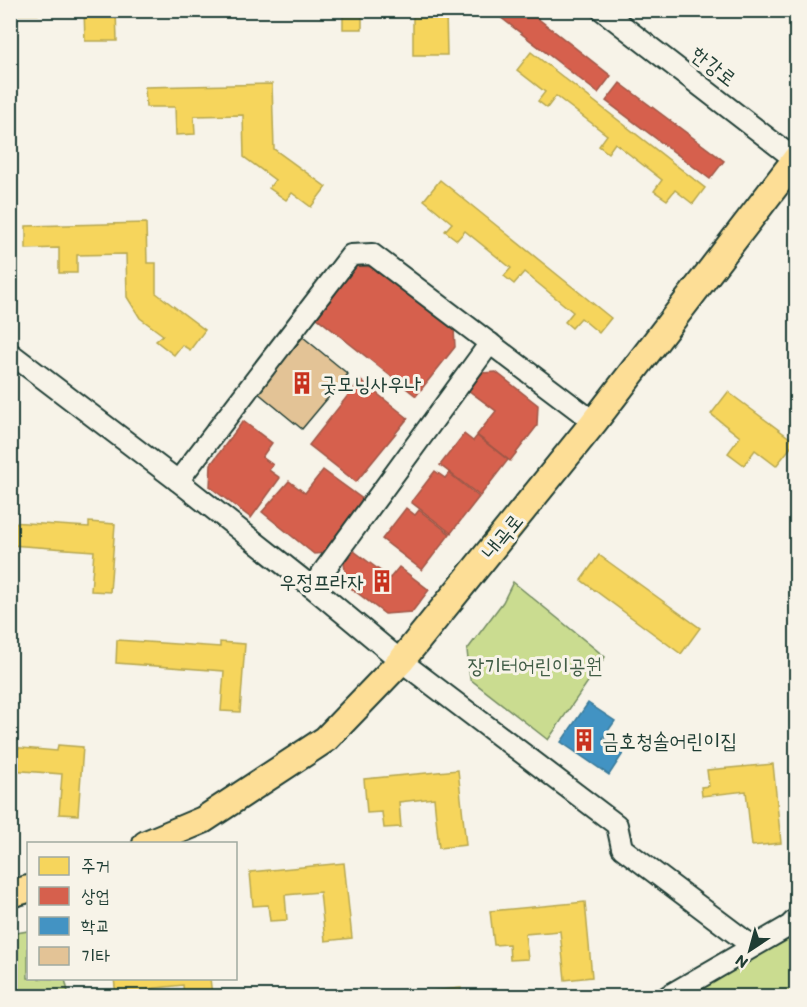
<svg xmlns="http://www.w3.org/2000/svg" width="807" height="1007" font-family="Itim,'Poor Story',sans-serif">
<style>
.green{fill:#cadc90;stroke:#748c62;stroke-width:1.5}
.homes{fill:#f6d55c;stroke:#b6a750;stroke-width:1.5}
.shops{fill:#d6604d;stroke:#9f5646;stroke-width:1.5}
.schools{fill:#4393c3;stroke:#387998;stroke-width:1.5}
.building{fill:#e3c396;stroke:#1f3d34;stroke-width:1.5}
.lines{fill:none;stroke-linecap:round;stroke-linejoin:round}
.minor-casing{stroke:#1f3d34;stroke-width:24}
.major-casing{stroke:#1f3d34;stroke-width:30}
.minor{stroke:#f7f3e8;stroke-width:20}
.major{stroke:#fdde96;stroke-width:26}
.labels{text-anchor:middle;dominant-baseline:central;stroke-width:6;stroke-linejoin:round;paint-order:stroke}
.street-label{font-size:21px;fill:#1f3d34;stroke:#f7f3e8}
.poi-label{font-size:21px;fill:#1f3d34;stroke:#f7f3e8;text-anchor:start}
.park-label{font-size:21px;fill:#415d46;stroke:#f7f3e8}
</style>
<rect width="100%" height="100%" fill="#f7f3e8"/>
<filter id="ink" filterUnits="userSpaceOnUse"><feTurbulence type="fractalNoise" baseFrequency=".0167" numOctaves="2"/><feDisplacementMap in="SourceGraphic" scale="12" xChannelSelector="R" yChannelSelector="G"/><feConvolveMatrix kernelMatrix="1 2 1 2 8 2 1 2 1" color-interpolation-filters="sRGB"/></filter>
<g filter="url(#ink)">
<g class="green">
<path d="M513,582L605,657L548,740L470,679L467,650L503,602Z"/>
<path d="M796,926V996H681Z"/>
<path d="M28,931V978L65,979L69,996H11V934Z"/>
</g>
<g class="homes">
<rect x="16" y="10" width="22" height="4"/>
<path d="M84,10H116L117,41H85Z"/>
<path d="M389,10L390,14H362V29H343V11L304,10Z"/>
<path d="M413,10H446L447,55H413Z"/>
<path d="M531,52L705,188L693,204L675,190L667,200L654,191L662,180L615,143L608,153L599,146L607,135L556,96L547,108L538,101L545,92L517,70Z"/>
<path d="M272,84L274,149L326,187L311,207L292,193L286,200L269,188L275,180L244,157L243,115L194,116L195,134L176,135L175,107H146L145,87Z"/>
<path d="M440,180L611,318L599,333L581,318L572,328L565,322L573,312L524,272L514,284L504,276L511,268L465,231L457,240L445,231L452,223L424,200Z"/>
<path d="M146,223L147,263H156V293L205,330L190,350L182,345L174,355L156,341L163,335L140,318L127,297L126,254L77,255V273H59V248L26,249V226Z"/>
<path d="M728,392L795,442L776,466L755,450L744,465L728,453L740,437L711,414Z"/>
<path d="M10,522L89,527V522L115,524L110,592L91,591L94,551L10,545Z"/>
<path d="M599,555L700,628L681,654L581,580Z"/>
<path d="M117,640L220,647V642L245,644L240,712L221,711L224,671L116,663Z"/>
<path d="M58,745L83,747L78,815L59,814L62,774L10,770V747L57,751Z"/>
<path d="M773,764L781,843L752,846L746,791L702,796L701,787L709,786L707,770Z"/>
<path d="M458,770L466,845L439,848L434,798L399,802L401,827L384,828L382,812L367,813L364,779Z"/>
<path d="M344,863L352,938L325,941L320,892L285,895L287,920L270,921L268,905L253,906L250,872Z"/>
<path d="M585,902L592,977L565,980L560,931L525,934L528,959L510,960L509,944L494,945L490,911Z"/>
<path d="M114,978H210L212,996H184L183,985L148,989L149,996H116Z"/>
<path d="M461,988V996H377Z"/>
</g>
<g class="shops">
<path d="M491,10H527L611,76L598,93Z"/>
<path d="M620,83L724,161L710,179L606,101Z"/>
<path d="M356,266L374,267L454,328L455,347L416,396L316,317Z"/>
<path d="M496,372L538,405L537,426L510,461L477,435L496,411L468,390L482,373Z"/>
<path d="M360,380L408,418L356,482L309,445Z"/>
<path d="M243,421L272,443L262,457L273,465L269,470L280,478L251,518L210,487L211,464Z"/>
<path d="M464,434L473,441L477,436L508,460L480,496L440,465Z"/>
<path d="M323,470L368,503L328,553L314,554L262,512L289,481L305,493Z"/>
<path d="M435,471L445,478L449,473L479,497L451,533L411,502Z"/>
<path d="M406,508L415,515L419,510L450,534L422,570L382,539Z"/>
<path d="M354,551L390,578L399,567L429,590L412,612L385,614L347,585L344,563Z"/>
</g>
<path class="schools" d="M588,703L615,721L603,738L624,752L609,775L561,742Z"/>
<path class="building" d="M303,337L348,374L302,429L257,392Z"/>
<g class="lines">
<g class="minor-casing">
<g id="minor">
<path d="M602,10L796,160"/>
<path d="M10,353L178,481L312,587L401,661L617,825L622,848L752,946"/>
<path d="M178,481L351,255L372,254L594,422"/>
<path d="M312,587L490,343"/>
<path d="M668,996L789,926L796,919"/>
</g>
</g>
<g class="major-casing">
<g id="major">
<path d="M146,844L203,820L326,739L401,661L594,422L796,159"/>
<path d="M10,894L28,889"/>
</g>
</g>
<use href="#minor" class="minor"/>
<use href="#major" class="major"/>
</g>
</g>
<defs>
<g id="building-bare" transform="scale(1.8)"><path d="M-4-6H4V6H1V3H-1V6H-4ZM-2.5-4.3h1.7v1.8h-1.7ZM.8-4.3h1.7v1.8H.8ZM-2.5-1h1.7V.8h-1.7ZM.8-1h1.7V.8H.8Z" fill="#c8321e" stroke="#f7f3e8" stroke-width="2.5" paint-order="stroke"/></g>
</defs>
<g fill-rule="evenodd">
<use href="#building-bare" x="302" y="383"/>
<use href="#building-bare" x="382" y="581"/>
<use href="#building-bare" x="584" y="740"/>
</g>
<g class="labels">
<g class="street-label">
<text transform="translate(714 66) rotate(38)">한강로</text>
<text transform="translate(502 536) rotate(-51)">내곡로</text>
</g>
<g class="poi-label">
<text x="320" y="383">굿모닝사우나</text>
<text x="364" y="581" text-anchor="end">우정프라자</text>
<text x="602" y="740">금호청솔어린이집</text>
</g>
<g class="park-label">
<text x="535" y="665">장기터어린이공원</text>
</g>
</g>
<rect width="807" height="1007" fill="none" stroke="#f7f3e8" stroke-width="36"/>
<rect x="18" y="18" width="771" height="971" fill="none" stroke="#1f3d34" stroke-width="2" filter="url(#ink)"/>
<rect x="27" y="842" width="210" height="138" fill="#f7f3e8" stroke="#a1aaa0" stroke-width="1.5"/>
<rect x="39" y="857" width="30" height="18" fill="#f6d55c" stroke="#a1aaa0" stroke-width="1.5"/>
<text x="81" y="872" font-size="18" fill="#1f3d34">주거</text>
<rect x="39" y="887" width="30" height="18" fill="#d6604d" stroke="#a1aaa0" stroke-width="1.5"/>
<text x="81" y="902" font-size="18" fill="#1f3d34">상업</text>
<rect x="39" y="917" width="30" height="18" fill="#4393c3" stroke="#a1aaa0" stroke-width="1.5"/>
<text x="81" y="932" font-size="18" fill="#1f3d34">학교</text>
<rect x="39" y="947" width="30" height="18" fill="#e3c396" stroke="#a1aaa0" stroke-width="1.5"/>
<text x="81" y="962" font-size="18" fill="#1f3d34">기타</text>
<g transform="translate(750 950) rotate(216)" stroke="#f7f3e8" stroke-width="4.5" paint-order="stroke">
<path d="M0-4.5L10 22L0 15L-10 22Z" fill="#1f3d34"/>
<text y="-9" font-size="16" font-weight="bold" text-anchor="middle" fill="#1f3d34">N</text>
</g>
</svg>
